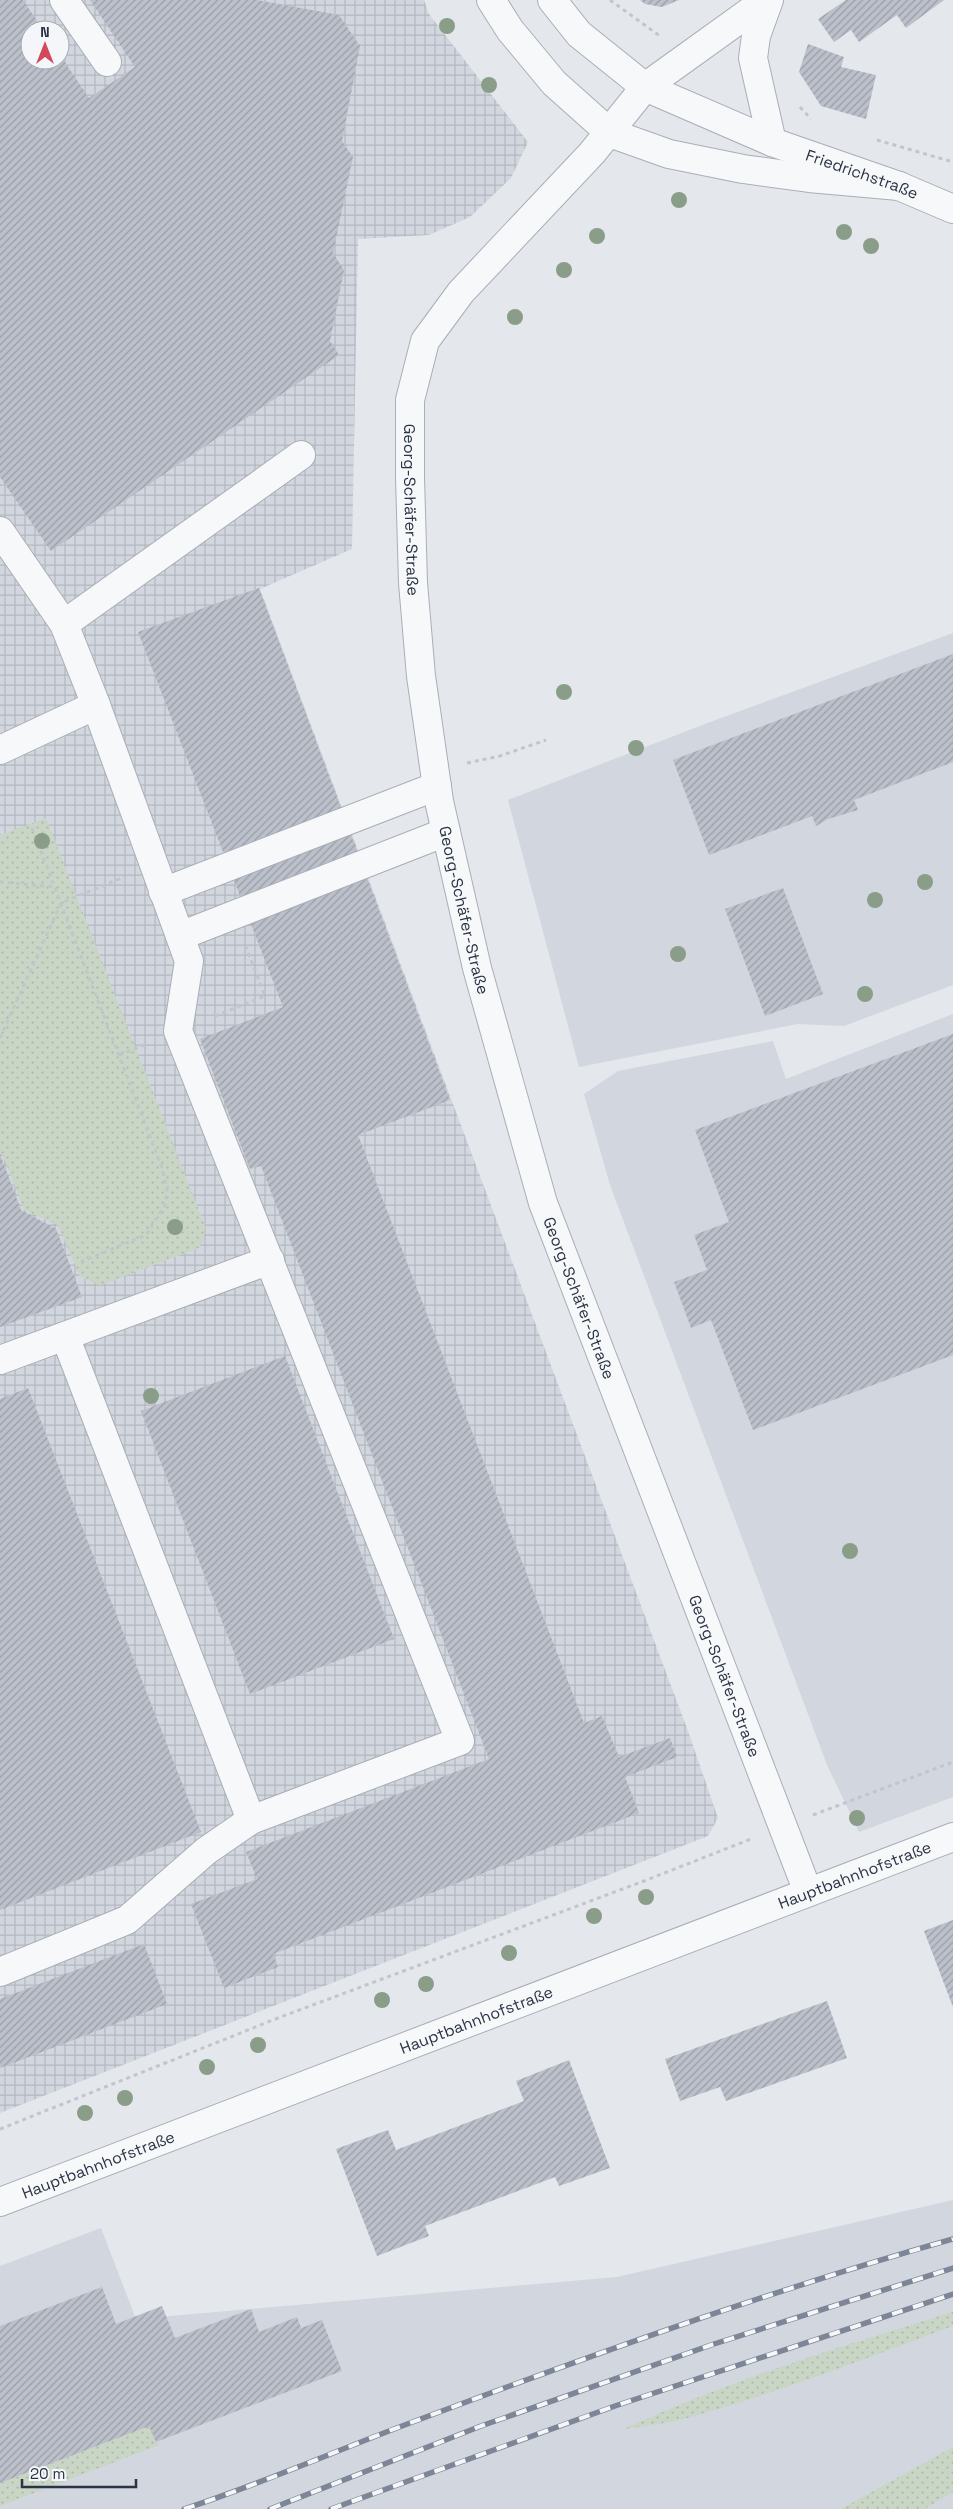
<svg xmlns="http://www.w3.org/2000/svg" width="953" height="2509" font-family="'Space Grotesk',sans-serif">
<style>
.built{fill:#d2d6de}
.industrial{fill:url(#industrial-grid);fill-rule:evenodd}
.green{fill:url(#green-dots)}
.building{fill:url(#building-hatch)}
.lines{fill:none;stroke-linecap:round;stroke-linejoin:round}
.minor-casing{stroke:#a9aeb7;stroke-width:30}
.path{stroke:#c2c5cb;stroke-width:3;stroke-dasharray:4 4;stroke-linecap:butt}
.minor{stroke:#f7f8fa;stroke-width:28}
.rail-casing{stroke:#7d8696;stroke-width:5.5}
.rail{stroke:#f4f6f9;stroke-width:4;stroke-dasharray:11;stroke-linecap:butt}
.tree{fill:#899d89}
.labels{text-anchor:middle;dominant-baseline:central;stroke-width:4;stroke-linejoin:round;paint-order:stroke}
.street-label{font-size:16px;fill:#2b3445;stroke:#f4f6f9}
</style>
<defs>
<pattern id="industrial-grid" width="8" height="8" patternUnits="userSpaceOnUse" patternTransform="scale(1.25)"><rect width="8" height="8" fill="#d2d6de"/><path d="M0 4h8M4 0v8" fill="none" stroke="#b4b8c0"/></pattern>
<pattern id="green-dots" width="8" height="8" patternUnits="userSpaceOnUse" patternTransform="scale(1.25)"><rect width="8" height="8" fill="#c9d6c5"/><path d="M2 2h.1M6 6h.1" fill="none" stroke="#adb8ab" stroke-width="1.8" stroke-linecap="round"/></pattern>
<pattern id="building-hatch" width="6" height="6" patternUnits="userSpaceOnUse" patternTransform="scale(1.25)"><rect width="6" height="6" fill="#bbc0ca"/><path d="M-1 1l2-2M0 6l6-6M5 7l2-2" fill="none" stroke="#989da6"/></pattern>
</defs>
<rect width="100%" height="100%" fill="#e4e7ec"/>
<g class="built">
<path d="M953,633V985L844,1026L798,1024L579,1067L508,800L705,724Z"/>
<path d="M953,1014V1797L859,1832L827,1765L610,1185L584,1094L618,1071L773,1041L786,1079Z"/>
<path d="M953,2200V2509H0V2266L101,2228L136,2319L617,2277Z"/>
</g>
<path class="industrial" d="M0,0H424L429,14L528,142L511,178L470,217L429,235L358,239L352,549L260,589L688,1731L718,1818L708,1836L0,2113ZM30,30H60V60H30Z"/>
<g class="green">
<path d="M46,818L205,1226L204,1238L199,1248L101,1285L80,1277L58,1225L24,1210L2,1153L0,1154V835Z"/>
<path d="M953,2312V2326C864,2359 775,2394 684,2419C664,2424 644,2426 624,2429C730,2380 842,2346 953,2312Z"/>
<path d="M149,2426L159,2445L0,2506V2483Z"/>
<path d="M953,2447V2492L925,2509H841Z"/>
</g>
<g class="building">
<path d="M0,0H23L43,30H30V60H60V55L89,98L135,67L90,0H257L339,15L360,46L342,141L353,157L333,253L344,270L330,341L339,355L51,551L0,477Z"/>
<path d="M640,0H679L662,7L645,4Z"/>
<path d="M846,0H944L906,28L897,15L859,42L851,30L834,42L818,19Z"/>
<path d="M808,44L844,57L841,67L876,75L866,119L821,106L799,72Z"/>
<path d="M259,588L450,1100L358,1135L584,1723L602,1716L619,1757L670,1738L677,1757L625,1777L639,1813L273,1954L278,1967L224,1988L191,1904L257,1879L246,1852L489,1759L263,1171L261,1166L250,1169L200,1039L283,1007L138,632Z"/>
<path d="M953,654V762L854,800L858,810L828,819L816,826L812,816L709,855L673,760Z"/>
<path d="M783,888L823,994L765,1016L725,909Z"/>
<path d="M953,1034V1355L753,1430L711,1320L691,1328L674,1282L707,1270L694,1235L729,1222L695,1130Z"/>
<path d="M0,1154L21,1210L56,1229L82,1297L0,1327Z"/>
<path d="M285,1356L394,1639L250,1694L141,1411Z"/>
<path d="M28,1388L201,1832L0,1910V1399Z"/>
<path d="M953,1920V2007L924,1931Z"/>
<path d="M144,1944L167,2004L0,2068V1999Z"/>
<path d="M827,2001L847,2058L726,2101L720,2087L680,2101L665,2059Z"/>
<path d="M569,2060L610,2168L559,2186L555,2177L425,2226L429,2236L377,2256L336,2149L388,2130L396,2150L524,2101L516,2081Z"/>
<path d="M102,2287L116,2324L162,2306L175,2338L251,2309L259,2332L297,2317L301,2328L322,2320L342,2371L156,2442L149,2426L0,2483V2326Z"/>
</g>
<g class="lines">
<g class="minor-casing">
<g id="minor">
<path d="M64,0L107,62"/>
<path d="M491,0L510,30L554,83L610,133L669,154L743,169L809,178L899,186"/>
<path id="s1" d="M552,0L579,34L645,87L772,142L899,186L953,209"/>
<path id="s2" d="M766,0L645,87L592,153L461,292L425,341L410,400V478L413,583L421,676L439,801L477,968L543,1203L808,1892"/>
<path d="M769,0L756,36L753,58L772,142"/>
<path d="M0,531L64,624L96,705L189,961L178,1031L460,1741L251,1820L206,1851L127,1920L0,1972"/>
<path d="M64,624L301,455"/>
<path d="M0,750L96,705"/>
<path d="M163,892L437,786"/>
<path d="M180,936L446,832"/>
<path d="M65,1336L251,1820"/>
<path d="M0,1360L270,1260"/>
<path id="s3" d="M0,2202L953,1837"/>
</g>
</g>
<g class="path">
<path d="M610,0L660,36"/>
<path d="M800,107L811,119"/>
<path d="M877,140L953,162"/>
<path d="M467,763L500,756L546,740"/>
<path d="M32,828L162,1168L167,1189L165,1205L146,1235L78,1263"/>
<path d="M0,882L55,887"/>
<path d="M215,1016L265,996L246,947"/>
<path d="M0,1038L61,903L124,877"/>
<path d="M119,1055L147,1044"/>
<path d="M813,1815L953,1762"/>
<path d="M0,2129L278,2018L644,1881L751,1839"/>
</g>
<use href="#minor" class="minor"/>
<g class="rail-casing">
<g id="rail">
<path d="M184,2509C261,2484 335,2451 410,2423C589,2356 769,2291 953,2239"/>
<path d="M270,2509L481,2426L714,2344L953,2268"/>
<path d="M331,2509L615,2406L953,2294"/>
</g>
</g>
<use href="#rail" class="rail"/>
</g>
<g class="tree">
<circle cx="447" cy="26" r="8"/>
<circle cx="489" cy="85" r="8"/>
<circle cx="679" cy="200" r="8"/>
<circle cx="844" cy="232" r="8"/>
<circle cx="597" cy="236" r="8"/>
<circle cx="871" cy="246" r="8"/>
<circle cx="564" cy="270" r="8"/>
<circle cx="515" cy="317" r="8"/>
<circle cx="564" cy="692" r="8"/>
<circle cx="636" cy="748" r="8"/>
<circle cx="42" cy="841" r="8"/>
<circle cx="925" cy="882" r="8"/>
<circle cx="875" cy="900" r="8"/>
<circle cx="678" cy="954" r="8"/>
<circle cx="865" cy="994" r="8"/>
<circle cx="175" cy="1227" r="8"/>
<circle cx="151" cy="1396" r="8"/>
<circle cx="850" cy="1551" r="8"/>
<circle cx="857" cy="1818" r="8"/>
<circle cx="646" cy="1897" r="8"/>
<circle cx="594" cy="1916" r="8"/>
<circle cx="509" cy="1953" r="8"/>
<circle cx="426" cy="1984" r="8"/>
<circle cx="382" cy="2000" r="8"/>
<circle cx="258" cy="2045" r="8"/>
<circle cx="207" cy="2067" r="8"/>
<circle cx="125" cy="2098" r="8"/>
<circle cx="85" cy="2113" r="8"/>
</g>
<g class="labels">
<g class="street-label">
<text stroke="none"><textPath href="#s1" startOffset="362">Friedrichstraße</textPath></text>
<text stroke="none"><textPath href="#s2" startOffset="656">Georg-Schäfer-Straße</textPath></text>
<text stroke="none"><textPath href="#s2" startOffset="1061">Georg-Schäfer-Straße</textPath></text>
<text stroke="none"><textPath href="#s2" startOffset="1466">Georg-Schäfer-Straße</textPath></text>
<text stroke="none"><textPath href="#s2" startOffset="1871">Georg-Schäfer-Straße</textPath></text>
<text stroke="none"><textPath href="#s3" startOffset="915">Hauptbahnhofstraße</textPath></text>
<text stroke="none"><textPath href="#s3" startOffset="510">Hauptbahnhofstraße</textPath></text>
<text stroke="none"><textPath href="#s3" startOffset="105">Hauptbahnhofstraße</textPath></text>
</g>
</g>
<g transform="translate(45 45)"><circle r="24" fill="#f4f6f9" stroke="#a4a8b1"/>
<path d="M0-4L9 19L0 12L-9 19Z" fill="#d1495b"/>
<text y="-8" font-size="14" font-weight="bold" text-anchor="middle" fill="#2b3445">N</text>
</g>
<path d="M22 2479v8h114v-8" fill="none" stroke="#2b3445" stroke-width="2.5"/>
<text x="30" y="2479" font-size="15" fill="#2b3445" stroke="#f4f6f9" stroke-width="4" paint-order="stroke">20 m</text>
</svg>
